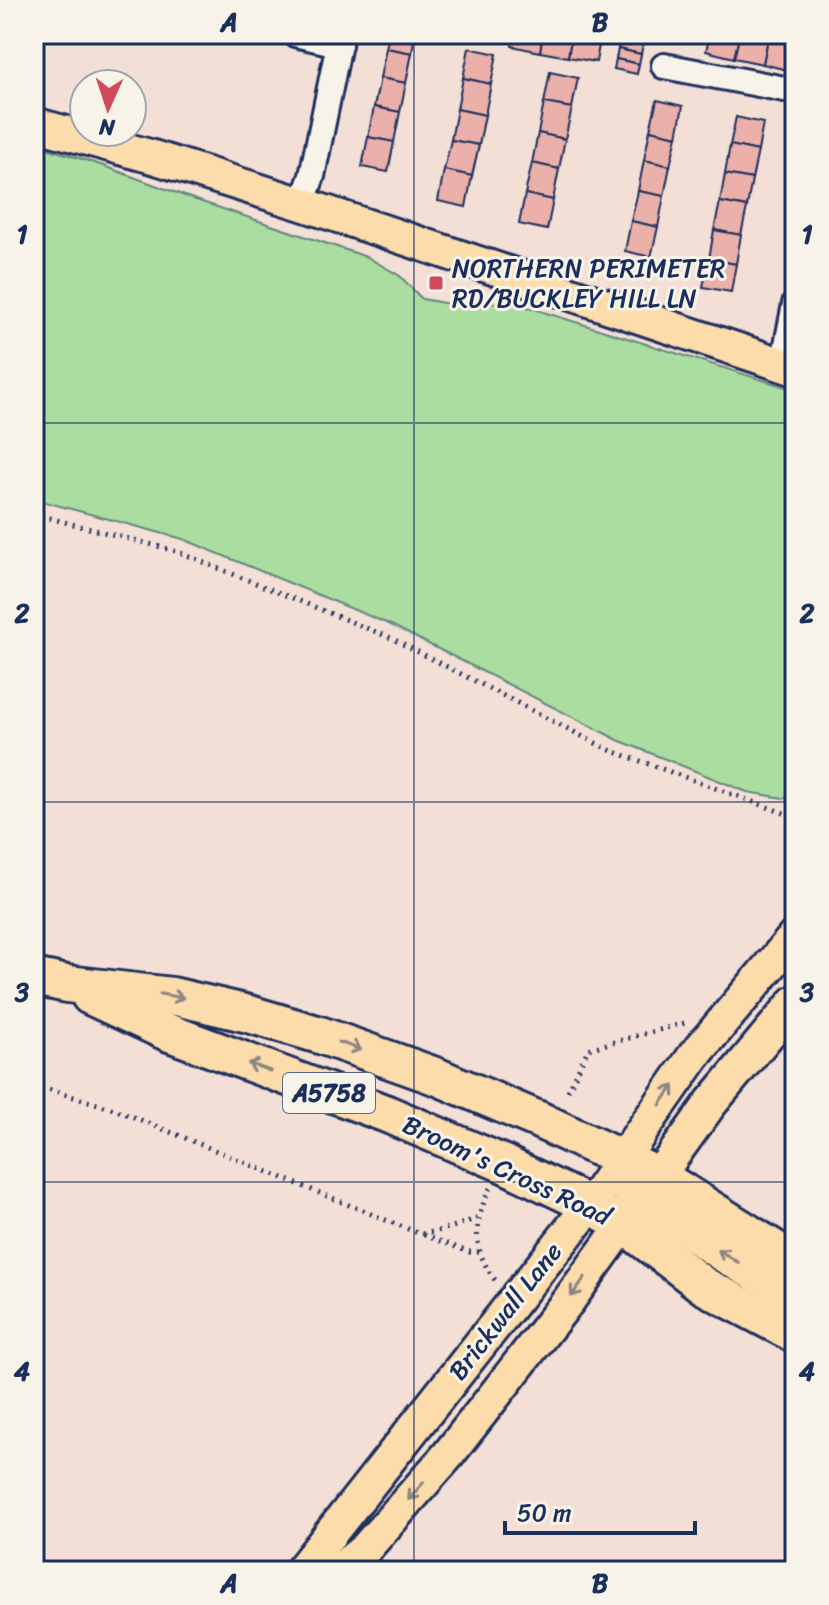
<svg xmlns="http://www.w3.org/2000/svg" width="829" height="1605" font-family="Sriracha,sans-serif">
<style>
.green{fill:#aadd9f;stroke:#62867e;stroke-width:2}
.building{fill:#ebb0a9;stroke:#1b2f5e;stroke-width:2}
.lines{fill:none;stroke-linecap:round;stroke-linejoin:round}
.minor-casing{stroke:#1b2f5e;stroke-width:30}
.major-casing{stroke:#1b2f5e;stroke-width:38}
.highway-casing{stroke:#1b2f5e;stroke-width:42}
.path{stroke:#1b2f5e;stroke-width:5;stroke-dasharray:2 6;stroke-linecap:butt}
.minor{stroke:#f7f3e8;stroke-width:24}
.major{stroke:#fddcac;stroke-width:32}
.highway{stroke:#fddcac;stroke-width:36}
.oneway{stroke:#8c8685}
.grid{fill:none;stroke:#1b2f5e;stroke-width:2;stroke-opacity:0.55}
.poi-dot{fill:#d1495b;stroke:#f7f3e8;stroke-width:3}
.labels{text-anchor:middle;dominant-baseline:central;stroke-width:6;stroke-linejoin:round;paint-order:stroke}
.shield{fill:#f7f3e8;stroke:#5d6a87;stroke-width:2}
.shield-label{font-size:24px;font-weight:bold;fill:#1b2f5e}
.poi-label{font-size:26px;fill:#1b2f5e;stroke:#f7f3e8;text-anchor:start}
.street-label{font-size:26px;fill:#1b2f5e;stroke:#f7f3e8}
.neatline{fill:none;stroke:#1b2f5e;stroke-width:3}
.grid-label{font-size:26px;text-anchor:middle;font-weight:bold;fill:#1b2f5e}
</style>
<rect width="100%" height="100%" fill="#f3dfd5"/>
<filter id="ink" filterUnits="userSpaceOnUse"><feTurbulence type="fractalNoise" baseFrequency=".0125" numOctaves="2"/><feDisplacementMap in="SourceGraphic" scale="16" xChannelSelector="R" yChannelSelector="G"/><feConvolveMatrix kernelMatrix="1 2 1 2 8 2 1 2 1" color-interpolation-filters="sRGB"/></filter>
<g filter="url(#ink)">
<path class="green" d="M34,144L101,165L196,200L367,257L400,276L422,299L466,307L508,301L795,390V800L747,792L618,740L391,625L183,539L34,499Z"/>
<g class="building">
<path d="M389,34H415L412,53L386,48Z"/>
<path d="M514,34H543L540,52L512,46Z"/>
<path d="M543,34H572L568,57L540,52Z"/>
<path d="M572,34H601L596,62L568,57Z"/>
<path d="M621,34H645L643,44L620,39Z"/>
<path d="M710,34H740L734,58L706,51Z"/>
<path d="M740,34H769L763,64L734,58Z"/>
<path d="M769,34L795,39V53L791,71L763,64Z"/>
<path d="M620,39L643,44L641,54L618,49Z"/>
<path d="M386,48L412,53L406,83L380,78Z"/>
<path d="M469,48L497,54L491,84L463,78Z"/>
<path d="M618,49L641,54L639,64L616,59Z"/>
<path d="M616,59L639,64L637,74L614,69Z"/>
<path d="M550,72L578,78L572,108L544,103Z"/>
<path d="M380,78L406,83L400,112L374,107Z"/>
<path d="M463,78L491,84L485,115L457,109Z"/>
<path d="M657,100L683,106L677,136L650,130Z"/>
<path d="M544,103L572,108L565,139L538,133Z"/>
<path d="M374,107L400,112L394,142L368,137Z"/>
<path d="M457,109L485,115L479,145L451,140Z"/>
<path d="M736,117L763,123L758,151L730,145Z"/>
<path d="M650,130L677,136L670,166L644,160Z"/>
<path d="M538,133L565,139L559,169L532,163Z"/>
<path d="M368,137L394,142L388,172L362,167Z"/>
<path d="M451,140L479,145L472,176L444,170Z"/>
<path d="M730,145L758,151L752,179L725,174Z"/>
<path d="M644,160L670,166L664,196L638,191Z"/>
<path d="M532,163L559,169L553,200L525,194Z"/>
<path d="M444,170L472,176L466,207L438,201Z"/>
<path d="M725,174L752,179L747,207L720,202Z"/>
<path d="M638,191L664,196L658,227L631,221Z"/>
<path d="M525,194L553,200L547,230L519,224Z"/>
<path d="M720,202L747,207L741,235L714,230Z"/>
<path d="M631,221L658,227L651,257L625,251Z"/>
<path d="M714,230L741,235L736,264L709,259Z"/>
<path d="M709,259L736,264L731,292L703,287Z"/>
</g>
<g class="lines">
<g class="minor-casing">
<g id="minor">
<path d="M295,34L339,44"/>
<path d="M664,66L795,91"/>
<path d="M302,204L312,176L341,34"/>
<path d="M783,365L795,304"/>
</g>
</g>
<g class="major-casing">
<g id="major">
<path d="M34,124L153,157L302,204L795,369"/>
<path d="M301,1571L590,1205L694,1056L795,936"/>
<path d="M338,1571L366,1548L448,1455L569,1300L711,1103L795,1002"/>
</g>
</g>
<g class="highway-casing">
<g id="highway">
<path d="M34,977L67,984L172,996L249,1014L320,1035L438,1077L539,1120L658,1176L795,1262"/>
<path d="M90,996L167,1032L387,1114L502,1163L590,1205L623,1224L704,1286L795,1334"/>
<path d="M622,1158C621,1172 623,1180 632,1191L721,1252L795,1296"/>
</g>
</g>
<g class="path">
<path d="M34,514L176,551L391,638L607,749L795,817"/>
<path d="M34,1085L114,1109L420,1234C441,1231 459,1226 478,1217"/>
<path d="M568,1091L588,1049L685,1023"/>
<path d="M490,1188C474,1222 471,1248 495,1280"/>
<path d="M424,1235L469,1252H480"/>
</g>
<use href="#minor" class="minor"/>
<use href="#major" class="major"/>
<use href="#highway" class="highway"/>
</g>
<defs><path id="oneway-shaft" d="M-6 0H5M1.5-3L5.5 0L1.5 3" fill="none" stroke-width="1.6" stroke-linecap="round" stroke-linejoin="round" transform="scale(2)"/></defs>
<g class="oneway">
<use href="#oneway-shaft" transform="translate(172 996) rotate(10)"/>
<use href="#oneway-shaft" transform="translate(350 1046) rotate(19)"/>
<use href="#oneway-shaft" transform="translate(259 1067) rotate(-160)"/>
<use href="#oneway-shaft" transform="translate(667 1095) rotate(-55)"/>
<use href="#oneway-shaft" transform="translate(728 1256) rotate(-148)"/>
<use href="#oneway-shaft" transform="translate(578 1287) rotate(126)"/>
<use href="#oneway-shaft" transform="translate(416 1491) rotate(131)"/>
</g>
</g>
<path class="grid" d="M414,34V1571M34,423H795M34,802H795M34,1182H795"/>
<rect class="poi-dot" x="428" y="275" width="16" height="16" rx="4"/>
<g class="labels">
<rect class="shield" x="283" y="1073" width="92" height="40" rx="6"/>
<g class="shield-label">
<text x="329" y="1093">A5758</text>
</g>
<g class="poi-label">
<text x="452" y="268">NORTHERN PERIMETER<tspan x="452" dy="30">RD/BUCKLEY HILL LN</tspan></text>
</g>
<g class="street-label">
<text transform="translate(507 1170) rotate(25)">Broom's Cross Road</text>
<text transform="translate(505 1311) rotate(-52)">Brickwall Lane</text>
</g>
</g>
<rect width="829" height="1605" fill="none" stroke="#f7f3e8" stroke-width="88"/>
<g transform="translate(108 108) rotate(183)"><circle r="38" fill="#f7f3e8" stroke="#9fa5b1" stroke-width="2"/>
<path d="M0-6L14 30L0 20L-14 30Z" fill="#d1495b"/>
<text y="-12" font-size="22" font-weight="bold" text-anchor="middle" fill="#1b2f5e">N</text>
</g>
<path d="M505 1521v12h190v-12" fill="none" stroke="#1b2f5e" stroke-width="4"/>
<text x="517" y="1521" font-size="24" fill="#1b2f5e" stroke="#f7f3e8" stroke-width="6" paint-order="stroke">50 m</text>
<rect x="44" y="44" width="741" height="1517" class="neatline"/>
<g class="grid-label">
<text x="229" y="31">A</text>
<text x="600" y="31">B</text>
<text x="22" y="243">1</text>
<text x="807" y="243">1</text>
<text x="22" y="622">2</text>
<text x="807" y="622">2</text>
<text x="22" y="1001">3</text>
<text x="807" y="1001">3</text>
<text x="22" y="1380">4</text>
<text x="807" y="1380">4</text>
<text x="229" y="1592">A</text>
<text x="600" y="1592">B</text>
</g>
</svg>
